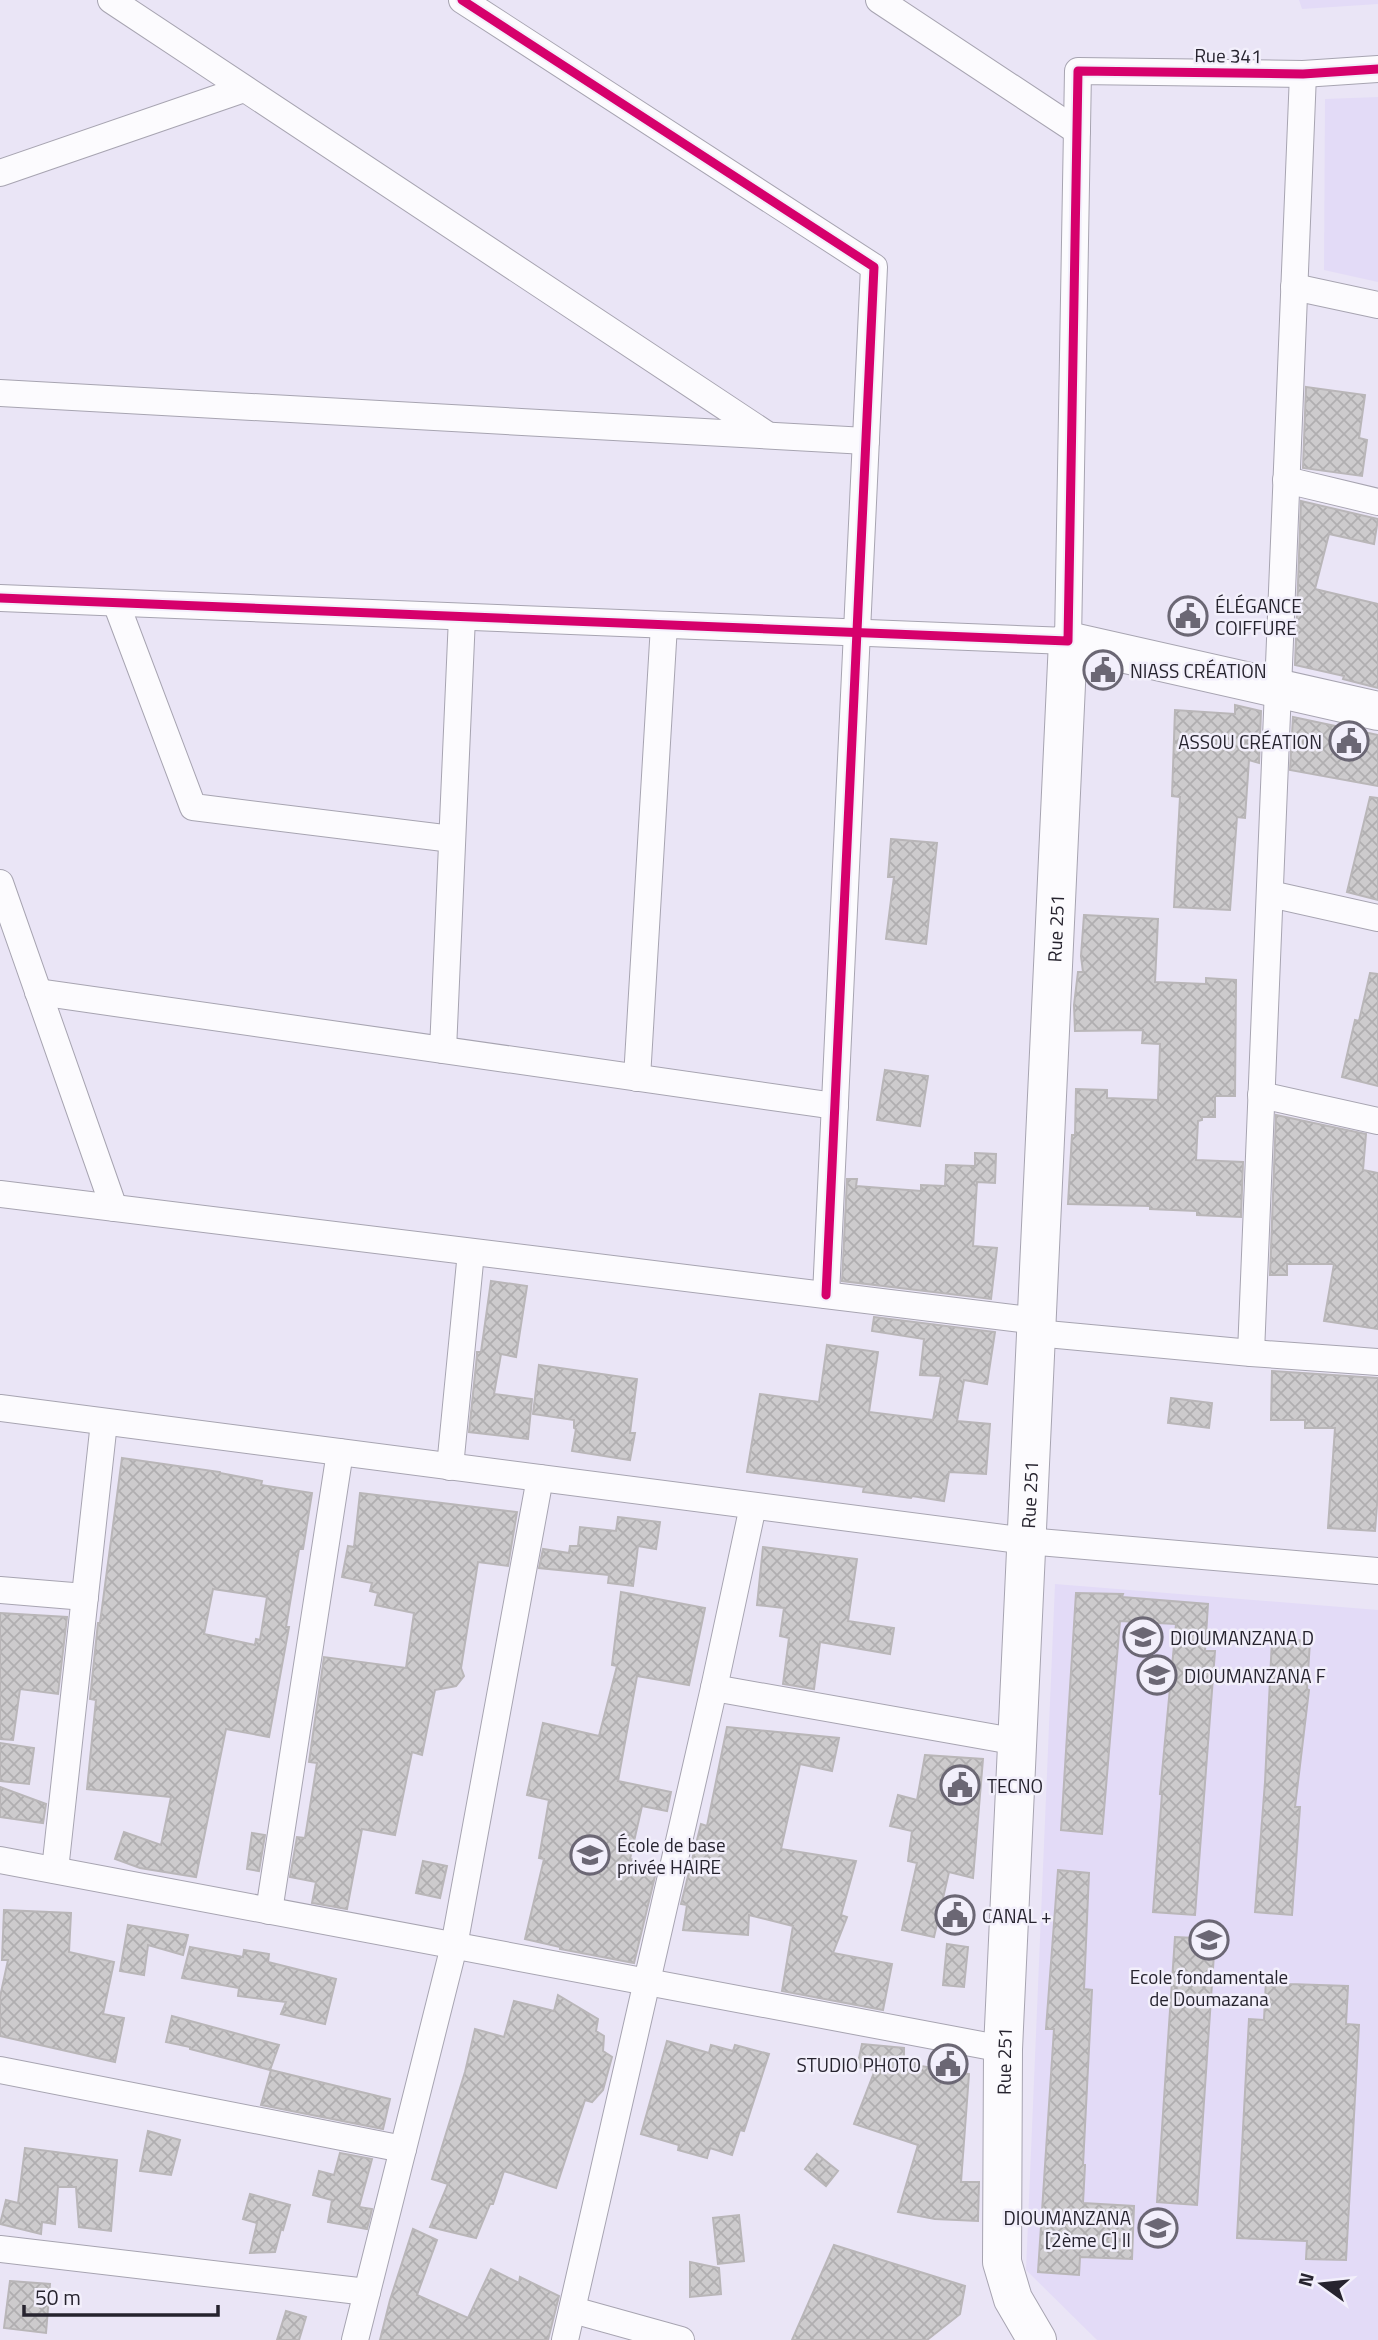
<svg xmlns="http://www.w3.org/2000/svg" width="1378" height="2340" font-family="'Titillium Web',sans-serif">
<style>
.built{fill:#e3dbf7}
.building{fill:url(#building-cross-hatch);stroke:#b9b6b8;stroke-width:2;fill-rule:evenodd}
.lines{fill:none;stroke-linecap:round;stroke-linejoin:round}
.minor-casing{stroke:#a7a4b1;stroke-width:28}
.secondary-casing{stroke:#a7a4b1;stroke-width:40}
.minor{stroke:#fcfbfe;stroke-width:26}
.secondary{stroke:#fcfbfe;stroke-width:38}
.cycleway-casing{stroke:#f2effb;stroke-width:13}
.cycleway{stroke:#d6006c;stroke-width:9}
.labels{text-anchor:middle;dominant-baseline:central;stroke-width:5;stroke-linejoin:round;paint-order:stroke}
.street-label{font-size:19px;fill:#26232e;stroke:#f2effb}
.poi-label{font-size:19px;fill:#26232e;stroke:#f2effb;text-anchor:start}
</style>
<defs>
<pattern id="building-cross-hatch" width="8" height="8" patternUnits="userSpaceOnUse" patternTransform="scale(1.75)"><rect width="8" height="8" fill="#cdcbcd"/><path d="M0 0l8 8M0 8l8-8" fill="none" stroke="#b0aeb0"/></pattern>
</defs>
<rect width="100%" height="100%" fill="#eae5f6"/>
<g class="built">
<path d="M1299,0H1378V4L1302,9Z"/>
<path d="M1378,97V282L1324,270L1325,99Z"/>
<path d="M1055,1584L1378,1610V2340H1097L1026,2270Z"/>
</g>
<g class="building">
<path d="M1306,387L1365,395L1359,438L1367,440L1362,476L1303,468Z"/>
<path d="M1301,501L1378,519L1374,544L1329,534L1315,589L1378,604V688L1343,679L1344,676L1295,665Z"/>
<path d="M1235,705L1261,711L1259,763L1249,760L1245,818L1237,817L1230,910L1174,907L1180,797L1172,796L1175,710L1235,714Z"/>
<path d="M1293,717L1378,735V786L1290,770Z"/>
<path d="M1370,797L1378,798V900L1347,892Z"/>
<path d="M891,839L937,843L926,944L886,939L894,877H888Z"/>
<path d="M1084,915L1158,919L1155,982L1206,984V978L1236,980L1235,1096H1215V1117H1202V1120L1198,1121L1196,1160L1243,1162L1241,1217L1197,1215V1211L1150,1209V1206L1068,1204L1072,1135H1075L1076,1089L1107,1090V1098L1158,1100L1160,1044L1142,1043L1143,1030L1075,1031L1074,1005L1078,972H1083L1081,956Z"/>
<path d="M1370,973L1378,974V1086L1342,1077L1355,1020L1359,1021Z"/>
<path d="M885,1070L928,1076L920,1126L877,1120Z"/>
<path d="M1276,1115L1366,1134L1363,1170L1378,1173V1329L1324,1321L1334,1264H1287V1275H1270Z"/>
<path d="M975,1153L996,1154L995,1183L977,1182L973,1246L997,1248L991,1299L842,1281L847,1179H857L856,1186L921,1191V1185L945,1186L946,1165L975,1166Z"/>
<path d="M491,1281L527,1286L516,1357L501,1354L494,1394L532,1399L528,1439L469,1432L477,1355V1352H481Z"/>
<path d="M874,1317L995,1332L987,1384L964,1380L957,1421L990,1424L986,1474L949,1472L944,1501L912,1496L911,1498L863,1492L864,1487L747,1472L760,1394L819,1402L827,1345L878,1352L869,1412L933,1420L941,1376L920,1375L924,1339L872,1331Z"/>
<path d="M539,1365L637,1379L630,1433H635L630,1460L572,1451L576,1429L574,1428V1420L533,1414Z"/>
<path d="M1272,1371L1378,1378V1492L1375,1531L1328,1528L1335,1428H1305V1420H1271Z"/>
<path d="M1171,1398L1212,1403L1209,1428L1168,1423Z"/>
<path d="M122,1458L220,1472V1473L262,1481L261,1485L312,1493L303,1549H299L286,1627H289L269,1737L226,1729L196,1877L140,1868L115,1859L124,1832L161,1845L171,1797L87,1789L96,1700L90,1699L98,1623H100ZM213,1589L267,1597L260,1640L256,1639L255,1645L204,1634Z"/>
<path d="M360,1493L517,1512L508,1566L478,1562L461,1668L464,1676L456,1686L435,1690L422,1755L412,1752L395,1835L362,1829L347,1909L312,1903L316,1882L290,1877L297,1837L305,1838L317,1763L309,1762L324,1657L406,1668L414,1613L375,1605L378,1593L370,1591L372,1583L342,1577L348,1546L354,1547Z"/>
<path d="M618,1517L660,1522L656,1549L638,1546L633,1586L608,1583L609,1575L539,1568L543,1549L569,1553L570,1546H578L580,1527L616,1531Z"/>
<path d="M763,1547L857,1559L848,1621L894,1628L890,1654L820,1642L814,1689L783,1684L789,1638L780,1636L784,1608L757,1605Z"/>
<path d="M621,1592L705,1608L689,1685L637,1676L618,1781L671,1792L667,1811L642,1806L630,1859L635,1860L634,1863L657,1868L634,1963L560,1949V1947L525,1939L544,1859L539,1858L549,1800L527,1795L543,1723L599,1736L617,1666L612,1665Z"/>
<path d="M1076,1593L1123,1594L1122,1597L1208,1604L1205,1651H1215L1195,1915L1153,1912L1162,1794H1160L1176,1624L1120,1621L1102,1834L1061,1830Z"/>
<path d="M0,1613L67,1617L58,1694L20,1689L13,1740L0,1739Z"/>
<path d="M1272,1639L1310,1641L1307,1689L1309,1690L1295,1807H1300L1292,1915L1255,1912L1265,1782Z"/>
<path d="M727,1727L839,1738L832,1771L800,1764L781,1849L856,1861L841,1915L847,1917L833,1953L892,1964L883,2010L782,1991L793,1926L749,1915L748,1935L683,1930L687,1905L681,1904L701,1824L707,1826Z"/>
<path d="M0,1743L34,1748L29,1784L0,1781Z"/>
<path d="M925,1755L983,1759L973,1878L949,1872L934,1937L902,1930L917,1863L908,1861L912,1831L890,1826L898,1795L917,1800Z"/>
<path d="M0,1787L46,1804L43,1823L0,1817Z"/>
<path d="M252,1833L265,1835L259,1871L247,1869Z"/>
<path d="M423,1861L447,1866L440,1898L416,1893Z"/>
<path d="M1058,1870L1089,1873L1084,1989L1092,1990L1083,2165H1085L1083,2203L1134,2206L1132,2259L1080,2257L1079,2275L1038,2272L1054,2029H1046Z"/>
<path d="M4,1910L71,1913L69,1952L114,1962L103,2014L124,2018L115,2062L0,2036V1997L8,1960H2Z"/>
<path d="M128,1925L188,1935L183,1955L148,1945L144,1975L120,1971Z"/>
<path d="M1175,1937L1215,1939L1197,2205L1157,2202Z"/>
<path d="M947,1944L968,1947L964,1987L943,1985Z"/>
<path d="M190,1947L243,1957L244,1950L269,1954L268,1962L336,1979L325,2024L281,2014L286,2002L238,1996L239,1988L182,1978Z"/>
<path d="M1266,1980L1289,1984L1348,1986L1346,2024L1359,2025L1346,2260L1306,2259L1307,2241L1237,2238L1249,2019L1264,2020Z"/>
<path d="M558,1995L598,2019L596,2031L604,2036L603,2051L612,2057L603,2090L592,2102L585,2100L556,2188L504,2171L493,2204H490L476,2238L430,2227L448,2184L432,2179L465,2072L475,2029L504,2037L514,2001L554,2011Z"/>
<path d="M172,2016L279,2045L270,2070L190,2049V2047L166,2042Z"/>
<path d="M667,2041L709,2053L711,2045L733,2051L735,2045L769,2054L744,2131L740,2130L732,2155L710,2148L707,2158L678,2150L679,2145L641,2134Z"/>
<path d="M862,2044L904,2048V2061L915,2063V2065L969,2074L961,2182H979L978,2221L935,2219L898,2212L918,2145L854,2124L875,2070L857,2067Z"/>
<path d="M271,2070L390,2099L383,2129L261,2105Z"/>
<path d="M148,2131L180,2140L171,2175L140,2171Z"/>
<path d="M25,2148L117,2160L111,2231L79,2227L76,2187H58L55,2224L42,2222L41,2234L0,2224L6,2200L18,2203Z"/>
<path d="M340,2153L372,2159L359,2207L372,2209L367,2229L328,2222L332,2200L313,2195L319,2171L334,2175Z"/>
<path d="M817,2154L838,2171L826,2186L805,2169Z"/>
<path d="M250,2194L290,2205L283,2230L281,2229L275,2252L250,2253L257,2223L243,2219Z"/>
<path d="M739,2215L744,2261L718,2264L713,2218Z"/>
<path d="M413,2229L437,2240L417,2295L468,2318L491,2269L519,2283L520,2277L559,2296L548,2340H380L390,2300Z"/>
<path d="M834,2245L965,2286L960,2314L927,2340H792Z"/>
<path d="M690,2262L719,2268L721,2294L690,2297Z"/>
<path d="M10,2281L50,2284L46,2333L4,2328Z"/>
<path d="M286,2311L306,2317L299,2340H277Z"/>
</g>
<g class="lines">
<g class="minor-casing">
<g id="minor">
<path d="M111,0L766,434"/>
<path d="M462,0L874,267L826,1295"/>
<path d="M879,0L1077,131"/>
<path d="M0,173L244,89"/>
<path d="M1294,287L1378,305"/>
<path d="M0,393L866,441"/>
<path d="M1286,480L1378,502"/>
<path d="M0,598L1068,641L1078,71L1303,74L1378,69"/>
<path d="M116,603L193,807L452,839"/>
<path d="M0,883L114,1208"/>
<path d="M1270,894L1378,918"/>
<path d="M38,992L835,1106"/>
<path d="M443,1050L462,617"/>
<path d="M637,1078L664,625"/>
<path d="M1261,1095L1378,1121"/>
<path d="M0,1194L1037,1321"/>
<path d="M1036,1333L1251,1353L1378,1362"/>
<path d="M1251,1353L1303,74"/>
<path d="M0,1408L1027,1541L1378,1571"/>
<path d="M450,1467L471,1252"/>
<path d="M0,1590L85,1597"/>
<path d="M714,1688L1018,1742"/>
<path d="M0,1860L1003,2049"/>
<path d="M55,1870L104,1422"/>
<path d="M269,1911L340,1452"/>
<path d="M0,2070L403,2149"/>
<path d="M0,2249L367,2292"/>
<path d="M573,2310L681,2340"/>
<path d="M355,2340L454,1946L540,1478"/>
<path d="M565,2340L714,1688L753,1506"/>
</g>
</g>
<g class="secondary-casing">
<g id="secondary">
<path id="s1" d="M1037,2340L1013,2299L1002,2262L1003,2049L1068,641L1378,711"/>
</g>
</g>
<use href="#minor" class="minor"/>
<use href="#secondary" class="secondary"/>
<g class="cycleway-casing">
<g id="cycleway">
<path d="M462,0L874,267L826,1295"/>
<path d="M0,598L1068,641L1078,71L1303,74L1378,69"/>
</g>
</g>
<use href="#cycleway" class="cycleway"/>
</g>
<defs>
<g id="civic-ring" transform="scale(2.0125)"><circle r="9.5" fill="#f2effb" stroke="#6b6774" stroke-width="1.5"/><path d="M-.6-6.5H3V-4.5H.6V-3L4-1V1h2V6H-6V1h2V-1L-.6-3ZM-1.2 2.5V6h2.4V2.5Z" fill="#6b6774"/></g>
<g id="school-ring" transform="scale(2.0125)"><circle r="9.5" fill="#f2effb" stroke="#6b6774" stroke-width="1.5"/><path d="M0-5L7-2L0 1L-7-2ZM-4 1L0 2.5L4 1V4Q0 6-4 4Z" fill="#6b6774"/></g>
</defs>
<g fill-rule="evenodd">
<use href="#civic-ring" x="1188" y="616"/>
<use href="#civic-ring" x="1103" y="670"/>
<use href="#civic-ring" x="1349" y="741"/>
<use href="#school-ring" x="1143" y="1637"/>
<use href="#school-ring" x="1157" y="1675"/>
<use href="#civic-ring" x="960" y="1785"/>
<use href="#school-ring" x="590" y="1855"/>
<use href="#civic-ring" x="955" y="1915"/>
<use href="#school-ring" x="1209" y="1940"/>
<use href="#civic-ring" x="948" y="2064"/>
<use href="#school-ring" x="1158" y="2228"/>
</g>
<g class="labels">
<g class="street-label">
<text transform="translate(1228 55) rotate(1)">Rue 341</text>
<text stroke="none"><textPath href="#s1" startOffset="1421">Rue 251</textPath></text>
<text stroke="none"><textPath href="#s1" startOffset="854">Rue 251</textPath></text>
<text stroke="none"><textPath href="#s1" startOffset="287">Rue 251</textPath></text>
</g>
<g class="poi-label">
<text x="1215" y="605">ÉLÉGANCE<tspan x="1215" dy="22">COIFFURE</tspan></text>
<text x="1130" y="670">NIASS CRÉATION</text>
<text x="1322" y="741" text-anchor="end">ASSOU CRÉATION</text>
<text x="1170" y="1637">DIOUMANZANA D</text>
<text x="1184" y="1675">DIOUMANZANA F</text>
<text x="987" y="1785">TECNO</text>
<text x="617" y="1844">École de base<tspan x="617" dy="22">privée HAIRE</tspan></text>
<text x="982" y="1915">CANAL +</text>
<text x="1209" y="1976" text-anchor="middle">Ecole fondamentale<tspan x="1209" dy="22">de Doumazana</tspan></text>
<text x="921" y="2064" text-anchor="end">STUDIO PHOTO</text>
<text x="1131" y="2217" text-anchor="end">DIOUMANZANA<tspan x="1131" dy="22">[2ème C] II</tspan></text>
</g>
</g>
<g transform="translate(1322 2284) rotate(285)" stroke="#f2effb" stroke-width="5" paint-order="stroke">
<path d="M0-5L12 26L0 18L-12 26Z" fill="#26232e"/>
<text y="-10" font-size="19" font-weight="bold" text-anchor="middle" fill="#26232e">N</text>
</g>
<path d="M24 2305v10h194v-10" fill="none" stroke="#26232e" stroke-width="3.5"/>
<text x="35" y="2305" font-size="21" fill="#26232e" stroke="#f2effb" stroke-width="5" paint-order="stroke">50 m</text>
</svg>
